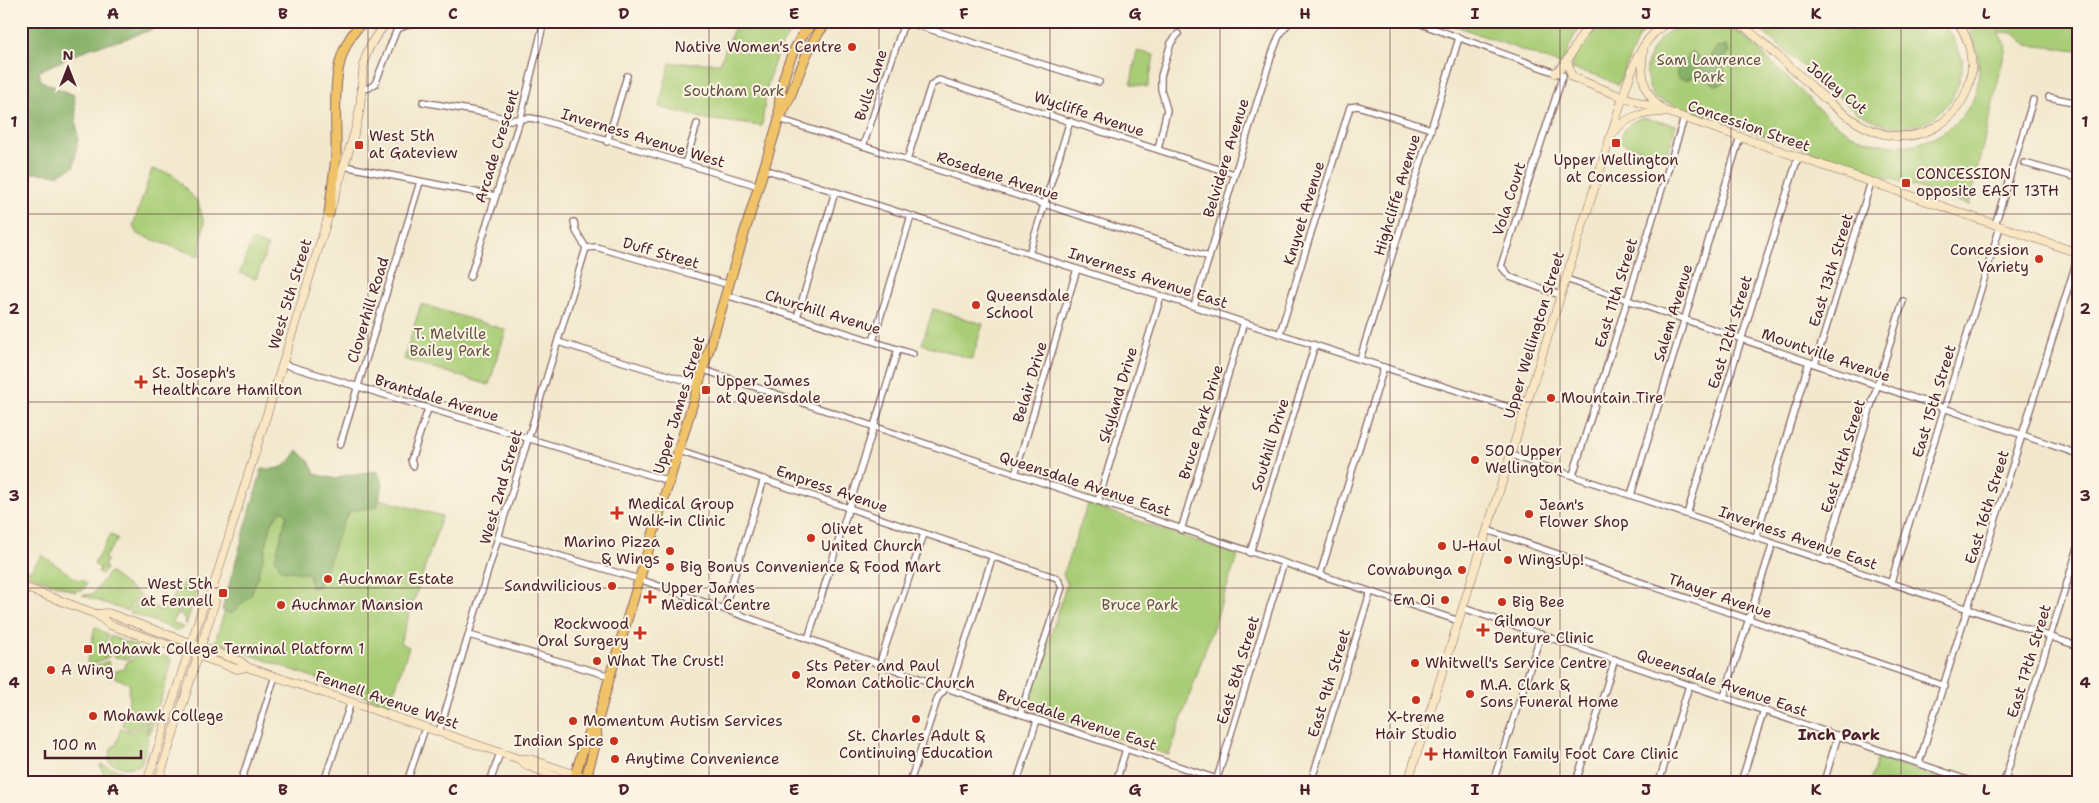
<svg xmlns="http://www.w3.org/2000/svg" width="2099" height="803" font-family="'Shantell Sans',sans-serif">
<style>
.green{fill:#a9cd76;stroke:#7a7650}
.forest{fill:#86b067;stroke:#686849}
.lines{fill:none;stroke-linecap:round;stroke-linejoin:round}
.minor-casing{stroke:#856564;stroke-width:8}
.secondary-casing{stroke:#856564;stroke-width:9}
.primary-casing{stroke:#856564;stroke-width:11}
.minor{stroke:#fff;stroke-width:5.5}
.secondary{stroke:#f9e7c3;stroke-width:8}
.primary{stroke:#f1c369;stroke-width:9}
.grid{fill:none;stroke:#4a1f2b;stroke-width:1;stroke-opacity:0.55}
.poi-dot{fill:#c8321e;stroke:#fcf5e5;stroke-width:2}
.labels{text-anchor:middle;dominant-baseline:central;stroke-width:4;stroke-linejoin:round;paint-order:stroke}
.poi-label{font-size:15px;fill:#4a1f2b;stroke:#fcf5e5;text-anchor:start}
.park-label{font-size:15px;fill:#665342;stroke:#fcf5e5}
.street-label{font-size:15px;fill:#4a1f2b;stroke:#fcf5e5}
.neighbourhood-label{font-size:16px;font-weight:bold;fill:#4a1f2b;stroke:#fcf5e5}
.neatline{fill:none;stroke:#4a1f2b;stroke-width:2}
.grid-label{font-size:16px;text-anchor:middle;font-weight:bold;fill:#4a1f2b}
</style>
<rect width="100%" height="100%" fill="#fcf5e5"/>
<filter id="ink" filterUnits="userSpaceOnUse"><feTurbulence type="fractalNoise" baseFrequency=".02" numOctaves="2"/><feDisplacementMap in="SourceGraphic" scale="10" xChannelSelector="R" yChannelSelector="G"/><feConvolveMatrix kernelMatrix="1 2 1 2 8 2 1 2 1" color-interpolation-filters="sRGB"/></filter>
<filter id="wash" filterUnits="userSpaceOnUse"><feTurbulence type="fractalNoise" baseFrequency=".0096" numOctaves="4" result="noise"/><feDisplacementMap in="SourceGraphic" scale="20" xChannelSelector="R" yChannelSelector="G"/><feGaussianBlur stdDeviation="1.12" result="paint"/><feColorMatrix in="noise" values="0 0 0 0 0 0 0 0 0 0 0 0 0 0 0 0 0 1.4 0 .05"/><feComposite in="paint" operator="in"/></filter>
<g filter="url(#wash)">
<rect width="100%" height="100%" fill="#f2e8cd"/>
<g class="green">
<path d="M737,21H801C771,49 766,88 762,126L706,119L659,107L670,63H720Z"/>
<path d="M1443,21H1588L1574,36L1563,62L1559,64Z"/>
<path d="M1607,21H1655L1638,38L1618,85L1599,76L1572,69C1570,47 1590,31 1607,21Z"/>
<path d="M1750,21H1941L1952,35L1962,59V71L1957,88L1951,100L1931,120L1917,125L1899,127L1885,125L1858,113Z"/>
<path d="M1966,21H1992L1994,24L1993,21H2078V50L2027,45L2013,33L1998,32L2006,46L1969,205L1654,98C1633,63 1660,22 1700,22C1717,22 1729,28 1744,36C1762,54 1781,71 1799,89C1811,101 1823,115 1837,125C1881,156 1937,153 1968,108C1986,83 1979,47 1966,21Z"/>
<path d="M1137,51L1154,55L1148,87L1131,84Z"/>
<path d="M1644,118L1676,125L1666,158L1619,142C1624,128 1629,121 1644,118Z"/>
<path d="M152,169L172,174L198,202L204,223L199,256L137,234L133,226Z"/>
<path d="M252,240L268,246L256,279L240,273Z"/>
<path d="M421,304L506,330L489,385L404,359Z"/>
<path d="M933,309L983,324L972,359L922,344Z"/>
<path d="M269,470L442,516L400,643L409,647L390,705L215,642Z"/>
<path d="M1088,504L1238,555L1169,755L1028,709L1067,583L1063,574Z"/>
<path d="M111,534L118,539L104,558L107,560L104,566L106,568L102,575L98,572L100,568L94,564Z"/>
<path d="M42,555L79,581L81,579L87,584L82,591L79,589L76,592L21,572V565L30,571Z"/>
<path d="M109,572L139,595L127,611L82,595L93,594Z"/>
<path d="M185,580L197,589L186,625L185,618L183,617L174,595Z"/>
<path d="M141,596L162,612L173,597L180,615L176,614L173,623L184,628L176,630L129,612Z"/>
<path d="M95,627L108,635L105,645L110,656L89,666L87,662Z"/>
<path d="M110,636L139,647L134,655L127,659L115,657L109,648Z"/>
<path d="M142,648L169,658L172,662L150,734L147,732L152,719L150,716L130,730L122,724L130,697L128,692L130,684L114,677L116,671L124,669L127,662L138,656Z"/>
<path d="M108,661L109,667L113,670L111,677L93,671L91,668Z"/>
<path d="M149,719L146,732L149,736L141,765L126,768L110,763L108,760L112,747L116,745L121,728L131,732Z"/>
<path d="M1878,757L1951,782H1870Z"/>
<path d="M100,764L123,772L131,782H106Z"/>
</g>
<g class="forest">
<path d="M21,21H183L170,23L122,40L93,47L39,71L41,81L74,95L78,139L74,166L58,175L37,173L21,175Z"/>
<path d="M1726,46L1729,53L1722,61L1726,79L1722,84L1714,85L1708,78L1694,76C1687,80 1684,81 1677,77V71L1692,51L1700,58L1701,65L1705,64L1716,47Z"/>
<path d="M298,450L309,461L315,474L336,479L347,475L377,471L383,484L377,507L350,511C334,534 332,563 318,587L311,588L309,574L281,570L275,559L287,514L282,510L272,522L261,566L251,595L231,614L222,610L262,469C283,469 286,468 298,450Z"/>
</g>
</g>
<g filter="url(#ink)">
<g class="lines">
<g class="minor-casing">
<g id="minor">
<path d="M1413,21L1559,74"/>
<path d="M360,89L369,88L375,84L397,29L419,21"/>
<path d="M2049,97L2078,103"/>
<path d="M423,102L486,113L509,120L530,118L541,120L759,186"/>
<path d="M779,119L1209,257"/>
<path d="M607,142L627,76"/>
<path d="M863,146L902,29L906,24H913L1099,82"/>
<path d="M1158,149L1167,110L1161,89V76L1171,43L1178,34"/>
<path d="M907,160L931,85L939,80L1234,174"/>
<path d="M2024,163L2078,178"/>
<path d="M685,164L697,124"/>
<path d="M344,166L495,196"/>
<path d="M764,169L1524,412"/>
<path d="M574,222L576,231L586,248"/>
<path d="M1995,225L2033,100"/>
<path d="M586,248L596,247L730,285"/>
<path d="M1029,254L1070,121"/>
<path d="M470,277L520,120L544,21"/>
<path d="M1566,279L2078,454"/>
<path d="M726,295L913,354"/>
<path d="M1560,295L1510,277L1501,266L1563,75"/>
<path d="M1194,306L1272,54L1279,36L1290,21"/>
<path d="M797,317L835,192"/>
<path d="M1280,333L1350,107L1358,106L1431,129"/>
<path d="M873,341L911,216"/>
<path d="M558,342L700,385"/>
<path d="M1360,359L1459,38"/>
<path d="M283,364L669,481"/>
<path d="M1815,364L1871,182"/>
<path d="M704,370L1459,621"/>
<path d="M340,445L420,182"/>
<path d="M679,451L1057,578L1062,587L1020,714"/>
<path d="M1511,455L2078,646"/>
<path d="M413,466L411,460L428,409"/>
<path d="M1015,474L1077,269"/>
<path d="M1573,475L1684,118"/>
<path d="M1631,495L1740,137"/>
<path d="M1098,501L1161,296"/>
<path d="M1687,514L1798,157"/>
<path d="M1181,530L1244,322"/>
<path d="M1487,530L1945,686"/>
<path d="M1756,537L1809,362"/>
<path d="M499,538L639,579L1020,714L1226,782"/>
<path d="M1250,553L1315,345"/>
<path d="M1824,560L1903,301"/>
<path d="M1320,575L1384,367"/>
<path d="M1891,582L2000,227"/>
<path d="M1463,608L1973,782"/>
<path d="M724,609L764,479"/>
<path d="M469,635L610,676"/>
<path d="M808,639L898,349"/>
<path d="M879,665L924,534"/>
<path d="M1724,697L1773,543"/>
<path d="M439,732L586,248"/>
<path d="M1919,763L2078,257"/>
<path d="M241,782L275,676"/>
<path d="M324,782L351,702"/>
<path d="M407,782L425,728"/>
<path d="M490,782L500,753"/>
<path d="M910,782L938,697L953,680L992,558"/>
<path d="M1017,782L1037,720"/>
<path d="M1116,782L1126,749"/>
<path d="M1216,782L1283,565"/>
<path d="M1311,782L1370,593"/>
<path d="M1493,782L1541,634"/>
<path d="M1576,782L1615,659"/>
<path d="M1659,782L1689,686"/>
<path d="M1741,782L1764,710"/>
<path d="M1824,782L1838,735"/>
<path d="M2004,782L2078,548"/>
</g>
</g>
<g class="secondary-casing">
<g id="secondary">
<path d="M1734,21L1746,28C1763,43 1780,58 1797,73C1833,106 1879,155 1932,129C1948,121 1961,106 1967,90C1976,68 1971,40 1957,21"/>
<path d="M1643,51C1641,73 1642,93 1661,108"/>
<path d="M1567,60L1572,77L1612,93L2078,253"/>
<path d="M1555,73C1574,60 1574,36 1596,21"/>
<path d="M1613,134C1624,116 1643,113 1662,112"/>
<path d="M21,586L96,614L110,625L237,669L247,667"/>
<path d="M96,614L108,613L240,661L247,667L519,759L528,766L570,782"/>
<path d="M519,759H530L596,782"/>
<path d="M147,782L205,600L212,591L344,166C349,150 355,134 358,118C367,76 353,57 389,21"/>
<path d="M158,782L215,602L212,591"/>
<path d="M1408,782L1626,87C1635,61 1644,34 1671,21"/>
</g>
</g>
<g class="primary-casing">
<g id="primary">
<path d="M779,119C778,86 790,46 814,21"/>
<path d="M329,214C331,194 335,173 336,153C337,107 327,55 364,21"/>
<path d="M573,782L588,734L596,727"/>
<path d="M585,782L597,738L596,727L610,676L779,119C798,87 802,49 828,21"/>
</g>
</g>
<use href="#minor" class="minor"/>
<use href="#secondary" class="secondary"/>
<use href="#primary" class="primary"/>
</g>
</g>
<path class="grid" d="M198,21V782M368,21V782M538,21V782M709,21V782M879,21V782M1050,21V782M1220,21V782M1390,21V782M1560,21V782M1731,21V782M1901,21V782M21,214H2078M21,402H2078M21,588H2078"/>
<g class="poi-dot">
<circle cx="852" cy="47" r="5"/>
<rect x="1611" y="138" width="10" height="10" rx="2.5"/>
<rect x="354" y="140" width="10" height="10" rx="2.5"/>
<rect x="1901" y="178" width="10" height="10" rx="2.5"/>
<circle cx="2039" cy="259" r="5"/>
<circle cx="976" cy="305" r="5"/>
<path d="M138.5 374.5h5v5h5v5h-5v5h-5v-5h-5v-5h5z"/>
<rect x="701" y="385" width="10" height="10" rx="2.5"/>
<circle cx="1551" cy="398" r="5"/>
<circle cx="1475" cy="460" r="5"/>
<path d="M614.5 505.5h5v5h5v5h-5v5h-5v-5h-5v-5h5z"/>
<circle cx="1529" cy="514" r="5"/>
<circle cx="811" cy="538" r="5"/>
<circle cx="1442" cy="546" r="5"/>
<circle cx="670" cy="551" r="5"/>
<circle cx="1508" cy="560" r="5"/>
<circle cx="670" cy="567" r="5"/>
<circle cx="1462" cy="570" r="5"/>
<circle cx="328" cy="579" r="5"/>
<circle cx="612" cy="586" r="5"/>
<rect x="218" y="588" width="10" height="10" rx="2.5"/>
<path d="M647.5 589.5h5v5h5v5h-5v5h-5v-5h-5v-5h5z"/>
<circle cx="1445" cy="600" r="5"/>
<circle cx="1502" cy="602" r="5"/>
<circle cx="281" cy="605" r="5"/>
<path d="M1480.5 622.5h5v5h5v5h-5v5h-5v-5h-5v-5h5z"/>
<path d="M637.5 625.5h5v5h5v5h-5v5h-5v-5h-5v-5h5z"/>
<rect x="83" y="644" width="10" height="10" rx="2.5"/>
<circle cx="597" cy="661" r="5"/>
<circle cx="1415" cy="663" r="5"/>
<circle cx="51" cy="670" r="5"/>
<circle cx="796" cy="675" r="5"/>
<circle cx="1470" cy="694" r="5"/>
<circle cx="1416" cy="700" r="5"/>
<circle cx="93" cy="716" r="5"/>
<circle cx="916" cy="719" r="5"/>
<circle cx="573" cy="721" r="5"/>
<circle cx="614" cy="741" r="5"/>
<path d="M1428.5 746.5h5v5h5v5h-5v5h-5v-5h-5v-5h5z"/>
<circle cx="615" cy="759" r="5"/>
</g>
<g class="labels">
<g class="poi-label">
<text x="842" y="47" text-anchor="end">Native Women's Centre</text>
<text x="369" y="136">West 5th<tspan x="369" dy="17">at Gateview</tspan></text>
<text x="1616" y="160" text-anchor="middle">Upper Wellington<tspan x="1616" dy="17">at Concession</tspan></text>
<text x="1916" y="174">CONCESSION<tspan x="1916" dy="17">opposite EAST 13TH</tspan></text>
<text x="2029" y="250" text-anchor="end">Concession<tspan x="2029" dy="17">Variety</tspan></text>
<text x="986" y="296">Queensdale<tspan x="986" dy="17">School</tspan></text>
<text x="152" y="373">St. Joseph's<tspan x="152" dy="17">Healthcare Hamilton</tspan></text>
<text x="716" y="381">Upper James<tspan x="716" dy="17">at Queensdale</tspan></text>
<text x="1561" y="398">Mountain Tire</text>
<text x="1485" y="451">500 Upper<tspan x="1485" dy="17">Wellington</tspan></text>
<text x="628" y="504">Medical Group<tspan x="628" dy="17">Walk-in Clinic</tspan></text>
<text x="1539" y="505">Jean's<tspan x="1539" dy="17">Flower Shop</tspan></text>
<text x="821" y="529">Olivet<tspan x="821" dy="17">United Church</tspan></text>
<text x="660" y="542" text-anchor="end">Marino Pizza<tspan x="660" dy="17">&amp; Wings</tspan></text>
<text x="1452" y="546">U-Haul</text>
<text x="1518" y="560">WingsUp!</text>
<text x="680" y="567">Big Bonus Convenience &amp; Food Mart</text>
<text x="1452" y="570" text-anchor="end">Cowabunga</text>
<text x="338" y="579">Auchmar Estate</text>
<text x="213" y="584" text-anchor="end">West 5th<tspan x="213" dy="17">at Fennell</tspan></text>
<text x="602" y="586" text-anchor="end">Sandwilicious</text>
<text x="661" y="588">Upper James<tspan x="661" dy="17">Medical Centre</tspan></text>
<text x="1435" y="600" text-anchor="end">Em Oi</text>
<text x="1512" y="602">Big Bee</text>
<text x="291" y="605">Auchmar Mansion</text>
<text x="1494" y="621">Gilmour<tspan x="1494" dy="17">Denture Clinic</tspan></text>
<text x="629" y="624" text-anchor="end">Rockwood<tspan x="629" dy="17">Oral Surgery</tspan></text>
<text x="98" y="649">Mohawk College Terminal Platform 1</text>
<text x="607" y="661">What The Crust!</text>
<text x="1425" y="663">Whitwell's Service Centre</text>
<text x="806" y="666">Sts Peter and Paul<tspan x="806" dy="17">Roman Catholic Church</tspan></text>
<text x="61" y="670">A Wing</text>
<text x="1480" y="685">M.A. Clark &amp;<tspan x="1480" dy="17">Sons Funeral Home</tspan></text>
<text x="103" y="716">Mohawk College</text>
<text x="1416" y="717" text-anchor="middle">X-treme<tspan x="1416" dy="17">Hair Studio</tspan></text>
<text x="583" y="721">Momentum Autism Services</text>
<text x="916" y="736" text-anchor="middle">St. Charles Adult &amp;<tspan x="916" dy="17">Continuing Education</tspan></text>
<text x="604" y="741" text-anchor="end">Indian Spice</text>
<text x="1442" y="754">Hamilton Family Foot Care Clinic</text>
<text x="625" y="759">Anytime Convenience</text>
</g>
<g class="park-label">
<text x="1709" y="60">Sam Lawrence<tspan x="1709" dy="17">Park</tspan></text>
<text x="734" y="91">Southam Park</text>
<text x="450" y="334">T. Melville<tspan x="450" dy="17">Bailey Park</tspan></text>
<text x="1140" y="605">Bruce Park</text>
</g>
<g class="street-label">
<text transform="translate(871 85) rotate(-72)">Bulls Lane</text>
<text transform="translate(1837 88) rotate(39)">Jolley Cut</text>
<text transform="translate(1089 114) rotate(18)">Wycliffe Avenue</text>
<text transform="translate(1749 126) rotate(19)">Concession Street</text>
<text transform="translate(643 138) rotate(17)">Inverness Avenue West</text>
<text transform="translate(497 146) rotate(-73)">Arcade Crescent</text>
<text transform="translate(1226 158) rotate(-73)">Belvidere Avenue</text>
<text transform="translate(998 176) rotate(18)">Rosedene Avenue</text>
<text transform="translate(1397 195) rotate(-73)">Highcliffe Avenue</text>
<text transform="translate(1509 199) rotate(-72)">Vola Court</text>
<text transform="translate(1304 213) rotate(-73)">Knyvet Avenue</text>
<text transform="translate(661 253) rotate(16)">Duff Street</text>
<text transform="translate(1831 270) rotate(-73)">East 13th Street</text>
<text transform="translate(1148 278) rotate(18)">Inverness Avenue East</text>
<text transform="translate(1616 293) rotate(-73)">East 11th Street</text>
<text transform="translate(290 294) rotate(-73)">West 5th Street</text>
<text transform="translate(368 310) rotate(-73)">Cloverhill Road</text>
<text transform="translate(823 312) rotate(17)">Churchill Avenue</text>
<text transform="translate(1673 313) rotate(-73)">Salem Avenue</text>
<text transform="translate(1730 332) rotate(-73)">East 12th Street</text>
<text transform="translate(1534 335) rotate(-73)">Upper Wellington Street</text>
<text transform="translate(1826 355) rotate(19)">Mountville Avenue</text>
<text transform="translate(1030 382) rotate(-73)">Belair Drive</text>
<text transform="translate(1118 395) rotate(-73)">Skyland Drive</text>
<text transform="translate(437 398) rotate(17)">Brantdale Avenue</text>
<text transform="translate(1934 401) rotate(-73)">East 15th Street</text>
<text transform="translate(679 405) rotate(-73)">Upper James Street</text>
<text transform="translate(1201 422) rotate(-73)">Bruce Park Drive</text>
<text transform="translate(1270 445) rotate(-73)">Southill Drive</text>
<text transform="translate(1843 456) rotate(-73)">East 14th Street</text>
<text transform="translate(1085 484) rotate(18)">Queensdale Avenue East</text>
<text transform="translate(501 487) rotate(-74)">West 2nd Street</text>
<text transform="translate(832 489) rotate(19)">Empress Avenue</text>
<text transform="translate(1987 507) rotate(-73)">East 16th Street</text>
<text transform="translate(1798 538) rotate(19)">Inverness Avenue East</text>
<text transform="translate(1720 596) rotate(19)">Thayer Avenue</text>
<text transform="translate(2029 661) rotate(-73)">East 17th Street</text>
<text transform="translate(1238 670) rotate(-73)">East 8th Street</text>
<text transform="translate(1329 683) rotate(-73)">East 9th Street</text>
<text transform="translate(1722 683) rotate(19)">Queensdale Avenue East</text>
<text transform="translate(387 700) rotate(19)">Fennell Avenue West</text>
<text transform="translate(1077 720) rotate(18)">Brucedale Avenue East</text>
</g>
<g class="neighbourhood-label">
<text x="1839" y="734">Inch Park</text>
</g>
</g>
<rect width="2099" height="803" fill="none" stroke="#fcf5e5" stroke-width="55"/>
<g transform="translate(68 68)" stroke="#fcf5e5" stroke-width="4" paint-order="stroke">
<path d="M0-4L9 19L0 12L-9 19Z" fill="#4a1f2b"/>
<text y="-8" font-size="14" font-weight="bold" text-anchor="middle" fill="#4a1f2b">N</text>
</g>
<path d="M45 750v8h96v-8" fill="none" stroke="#4a1f2b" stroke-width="2.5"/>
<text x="52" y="750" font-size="15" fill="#4a1f2b" stroke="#fcf5e5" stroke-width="4" paint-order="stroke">100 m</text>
<rect x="28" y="28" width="2044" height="748" class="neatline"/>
<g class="grid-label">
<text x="113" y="19">A</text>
<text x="283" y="19">B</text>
<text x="453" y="19">C</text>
<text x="624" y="19">D</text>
<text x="794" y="19">E</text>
<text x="964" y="19">F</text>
<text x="1135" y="19">G</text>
<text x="1305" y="19">H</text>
<text x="1475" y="19">I</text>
<text x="1646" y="19">J</text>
<text x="1816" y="19">K</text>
<text x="1986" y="19">L</text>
<text x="14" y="127">1</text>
<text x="2085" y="127">1</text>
<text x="14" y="314">2</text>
<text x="2085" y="314">2</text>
<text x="14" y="501">3</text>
<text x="2085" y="501">3</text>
<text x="14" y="688">4</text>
<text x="2085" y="688">4</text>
<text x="113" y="795">A</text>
<text x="283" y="795">B</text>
<text x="453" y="795">C</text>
<text x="624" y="795">D</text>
<text x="794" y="795">E</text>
<text x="964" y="795">F</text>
<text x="1135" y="795">G</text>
<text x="1305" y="795">H</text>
<text x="1475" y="795">I</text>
<text x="1646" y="795">J</text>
<text x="1816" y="795">K</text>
<text x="1986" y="795">L</text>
</g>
</svg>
